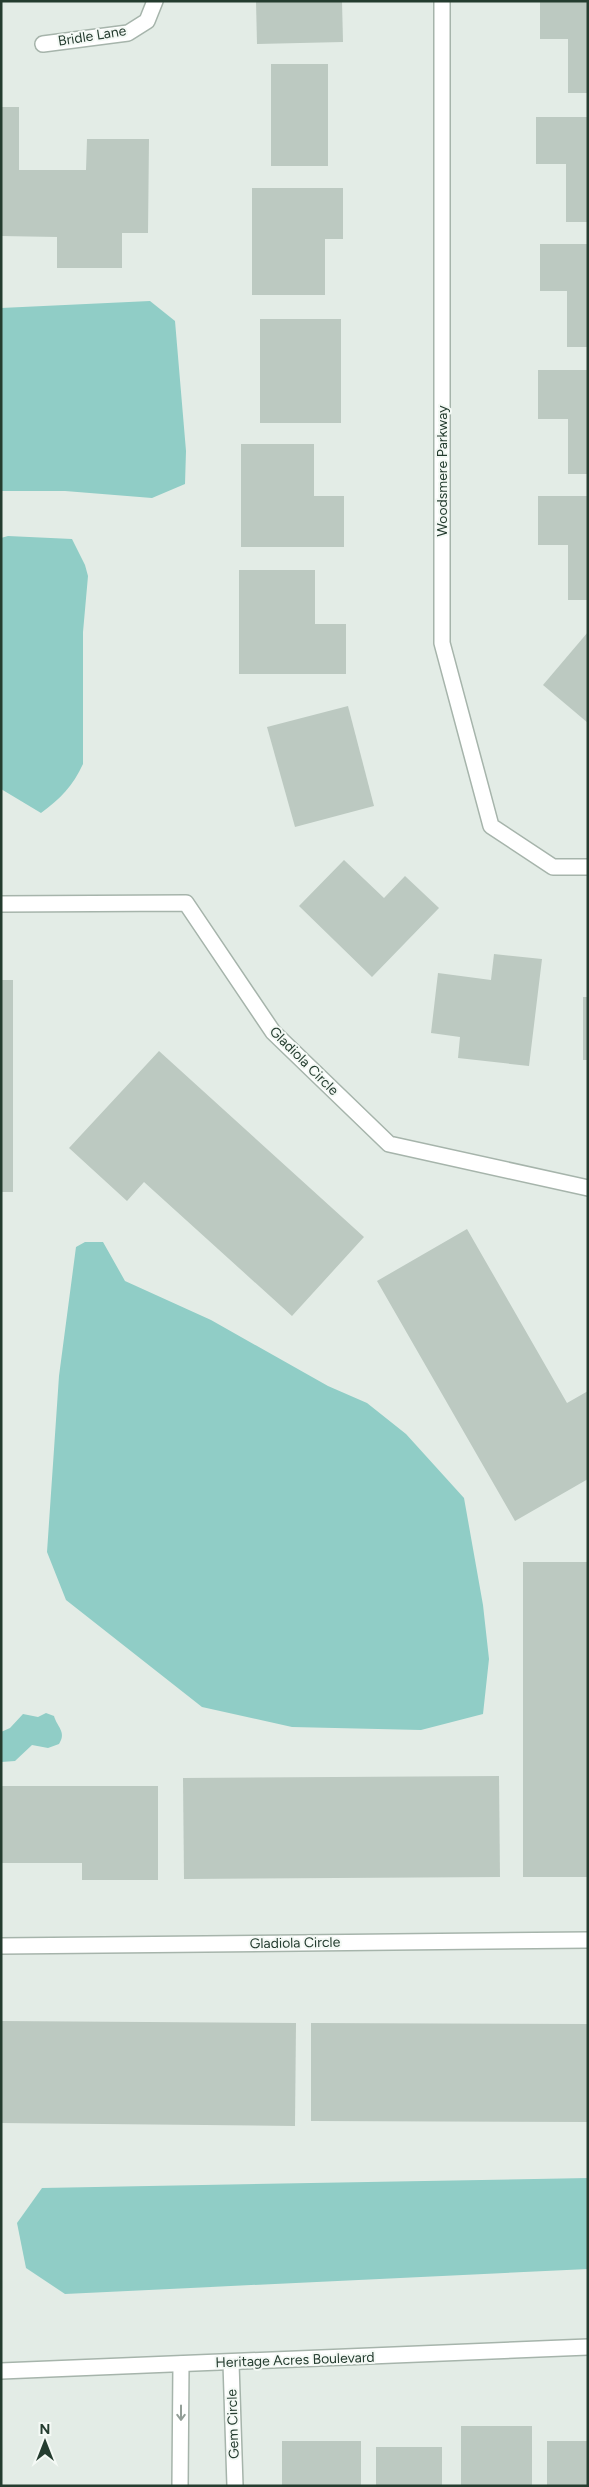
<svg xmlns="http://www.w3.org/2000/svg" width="589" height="2487" font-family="Figtree,sans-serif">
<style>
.water{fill:#90cdc6}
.building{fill:#bcc9c1}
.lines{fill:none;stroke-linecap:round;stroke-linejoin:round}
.street-casing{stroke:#a6b4ab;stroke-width:18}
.street{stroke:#fff;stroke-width:15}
.oneway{stroke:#929e97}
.labels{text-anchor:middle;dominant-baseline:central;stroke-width:4;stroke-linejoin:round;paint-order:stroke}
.street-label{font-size:14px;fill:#243c2f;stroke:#f4f9f5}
</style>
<rect width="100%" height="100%" fill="#e3ece6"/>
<g class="water">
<path d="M150,301L175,321L186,451L185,484L152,498L65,491H1V308Z"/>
<path d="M8,536L72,539L85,565L88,576L83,632V764C73,786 60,799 41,813L1,789V538Z"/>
<path d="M85,1242H103L125,1281L211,1320L328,1386L367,1403L406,1434L464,1498L483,1605L489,1659L483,1714L421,1730L292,1727L202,1707L66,1600L47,1552L59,1376L76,1247Z"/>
<path d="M46,1713L54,1716C57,1727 67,1732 59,1744L48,1748L32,1745L15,1761L1,1762V1732L10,1728L23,1714L38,1717Z"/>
<path d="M588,2178V2269L65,2294L26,2268L17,2223L42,2188Z"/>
</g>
<g class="building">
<path d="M256,1H342L343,42L257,44Z"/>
<path d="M540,1H588V93H568V39H540Z"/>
<rect x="271" y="64" width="57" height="102"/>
<path d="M1,107H19V170H86L87,139H149L148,233H122V268H57V237L1,236Z"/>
<path d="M536,117H588V222H566V164H536Z"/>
<path d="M252,188H343V239H325V295H252Z"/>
<path d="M540,244H588V347H567V291H540Z"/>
<rect x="260" y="319" width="81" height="104"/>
<path d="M538,370H588V474H568V419H538Z"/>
<path d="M241,444H314V496H344V547H241Z"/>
<path d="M538,496H588V600H568V545H538Z"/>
<path d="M239,570H315V624H346V674H239Z"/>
<path d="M588,632V723L543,685Z"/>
<path d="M348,706L374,806L295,827L267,727Z"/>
<path d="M344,860L384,898L405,876L439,908L372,977L299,906Z"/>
<path d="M494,954L542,959L529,1066L458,1058L460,1037L431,1033L438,973L491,980Z"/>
<rect x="1" y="980" width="12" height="212"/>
<rect x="583" y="997" width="5" height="63"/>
<path d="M159,1051L364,1237L292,1316L144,1182L127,1201L69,1148Z"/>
<path d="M467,1229L567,1403L588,1391V1479L515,1521L377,1281Z"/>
<rect x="523" y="1562" width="65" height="315"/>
<path d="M499,1776L500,1877L184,1879L183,1778Z"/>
<path d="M1,1786H158V1880H82V1863H1Z"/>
<path d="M1,2021L296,2023L295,2126L1,2123Z"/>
<path d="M311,2023L588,2024V2122L311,2121Z"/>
<rect x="461" y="2426" width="71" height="60"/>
<rect x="282" y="2441" width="79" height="45"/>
<rect x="547" y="2441" width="41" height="45"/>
<rect x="376" y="2447" width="66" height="39"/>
</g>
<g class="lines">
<g class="street-casing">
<g id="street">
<path d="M442,1V643L491,826L553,867H588"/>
<path d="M43,44L128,33L147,21L155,1"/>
<path d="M1,904L186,903L273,1032L389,1144L588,1188"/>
<path d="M1,1946L588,1940"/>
<path d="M231,2363L235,2486"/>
<path d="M1,2371L588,2347"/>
<path d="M180,2486L181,2364"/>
</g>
</g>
<use href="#street" class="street"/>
</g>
<defs><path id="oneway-shaft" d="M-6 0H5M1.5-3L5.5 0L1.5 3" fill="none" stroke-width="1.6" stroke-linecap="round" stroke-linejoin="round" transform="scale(1.25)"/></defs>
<use class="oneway" href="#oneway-shaft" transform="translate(181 2413) rotate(90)"/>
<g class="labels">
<g class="street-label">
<text transform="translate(92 36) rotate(-9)">Bridle Lane</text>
<text transform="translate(442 471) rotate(-90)">Woodsmere Parkway</text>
<text transform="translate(304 1061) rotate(45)">Gladiola Circle</text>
<text transform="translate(295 1943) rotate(-1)">Gladiola Circle</text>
<text transform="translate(295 2360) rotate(-2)">Heritage Acres Boulevard</text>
<text transform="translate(233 2424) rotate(-92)">Gem Circle</text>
</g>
</g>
<rect width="589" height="2487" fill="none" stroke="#243c2f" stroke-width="5"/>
<g transform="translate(45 2442)" stroke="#f4f9f5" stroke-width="4" paint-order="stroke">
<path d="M0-4L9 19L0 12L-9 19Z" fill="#243c2f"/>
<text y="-8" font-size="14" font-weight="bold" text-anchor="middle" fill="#243c2f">N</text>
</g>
</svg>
